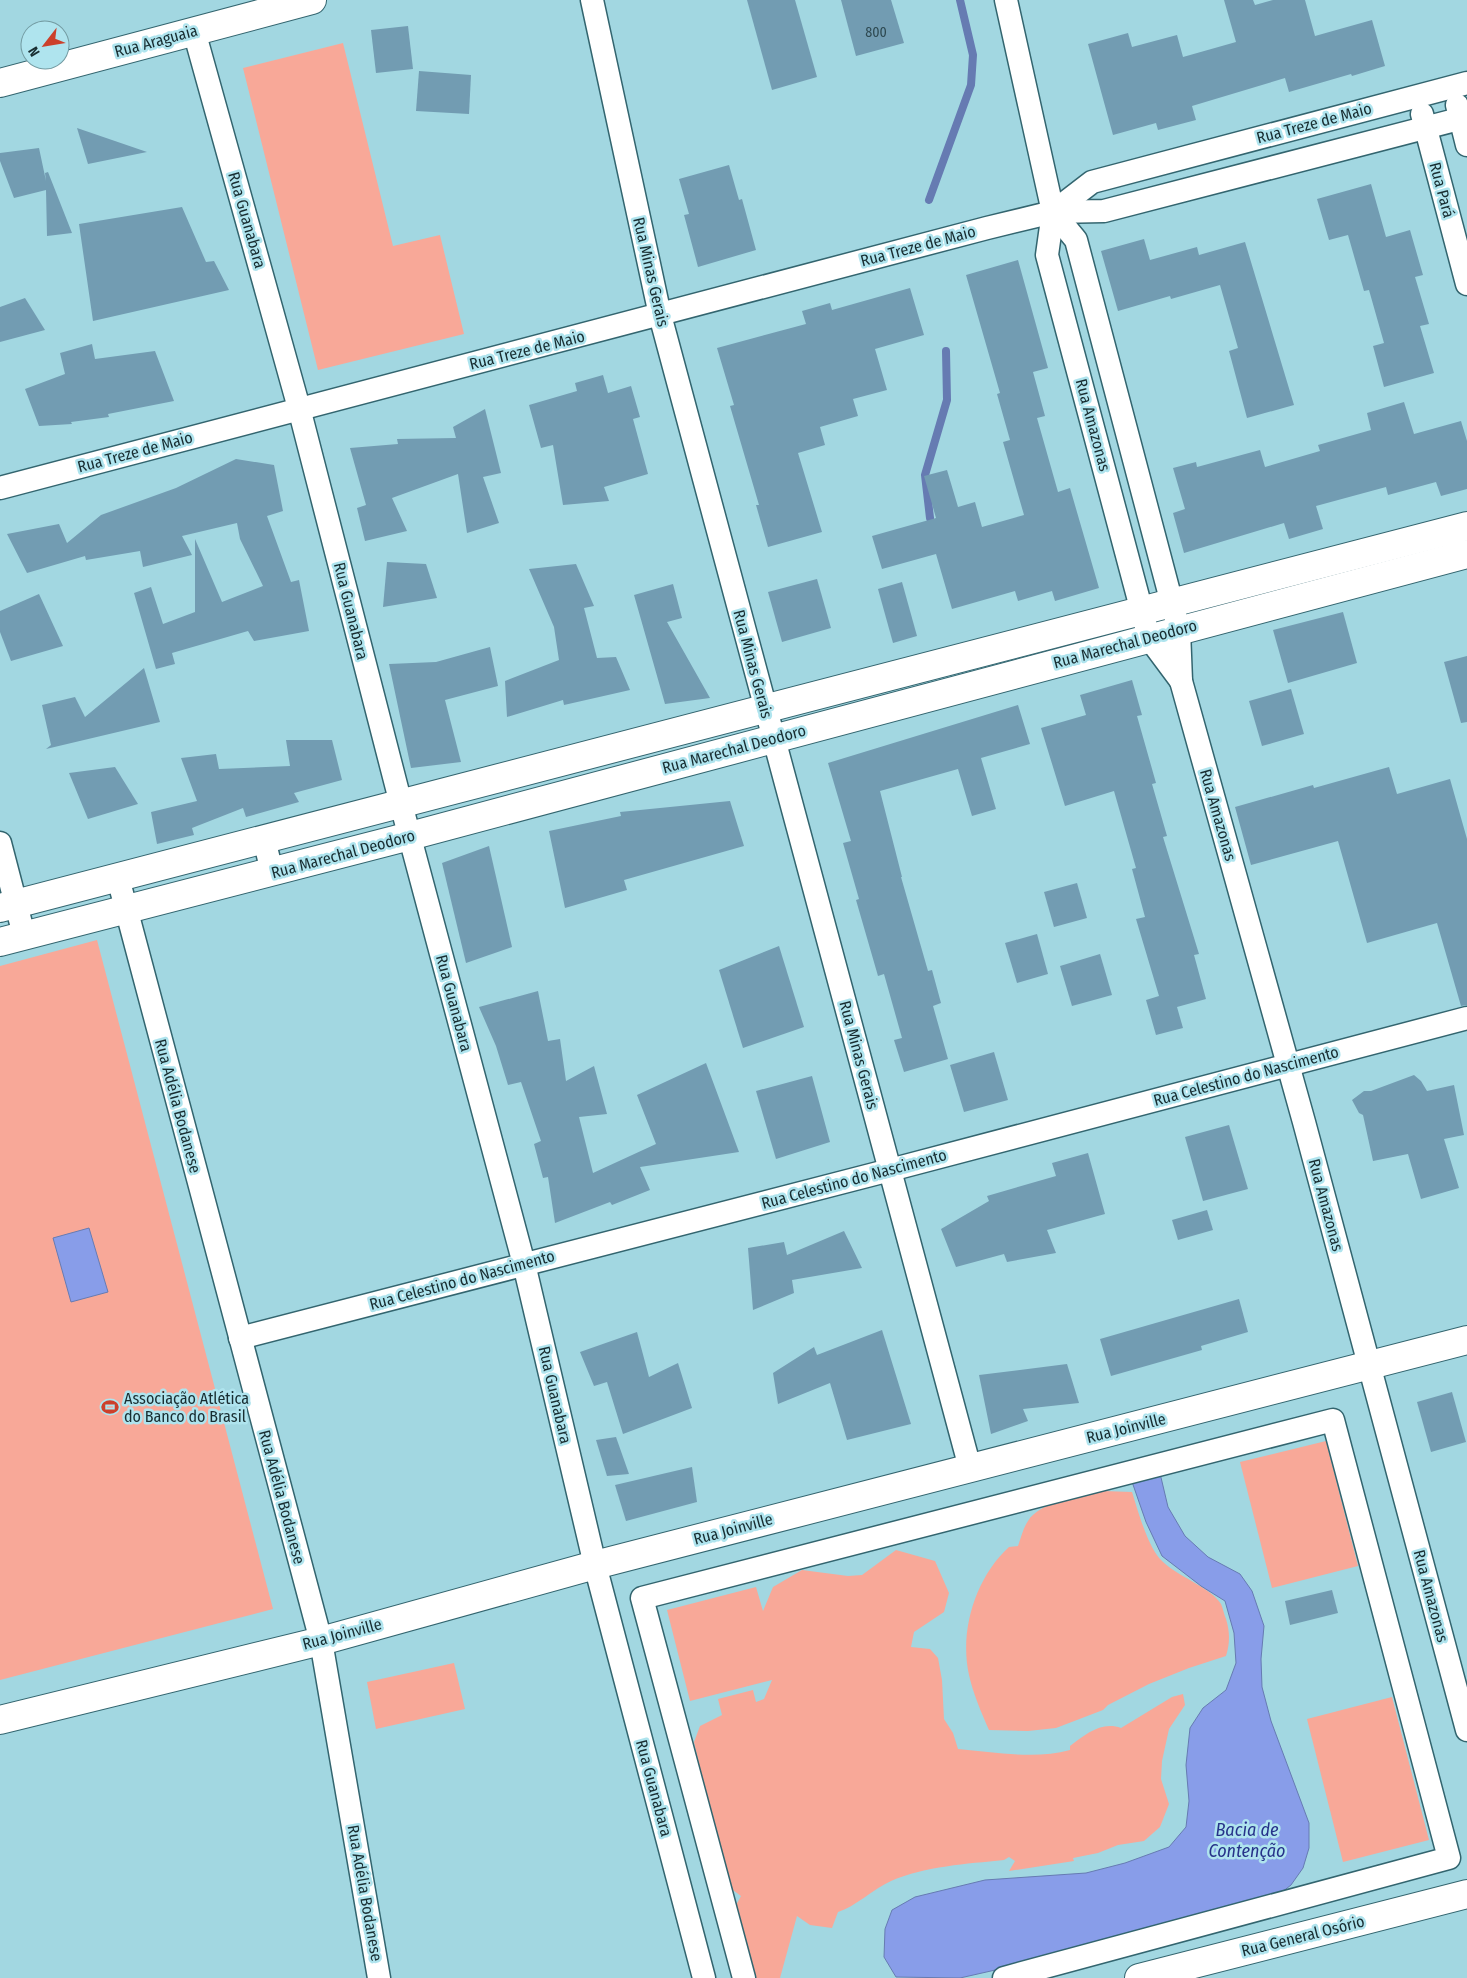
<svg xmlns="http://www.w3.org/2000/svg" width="1467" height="1978" font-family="'Fira Sans Condensed',sans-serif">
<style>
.green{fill:#f8a898}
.water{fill:#889de9;stroke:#667bb2}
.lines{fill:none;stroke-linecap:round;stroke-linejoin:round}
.stream{stroke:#667bb2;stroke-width:8}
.building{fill:#729cb2}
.street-casing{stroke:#33656f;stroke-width:25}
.secondary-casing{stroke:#33656f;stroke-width:30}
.street{stroke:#fff;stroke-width:22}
.secondary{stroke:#fff;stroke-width:28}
.labels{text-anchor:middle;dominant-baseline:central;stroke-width:5;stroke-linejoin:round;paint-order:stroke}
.number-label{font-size:14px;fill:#2e4951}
.street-label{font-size:16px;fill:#182d31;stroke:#afe4ee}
.poi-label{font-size:16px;fill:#182d31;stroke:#afe4ee;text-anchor:start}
.water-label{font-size:18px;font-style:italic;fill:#263289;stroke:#afe4ee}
</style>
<rect width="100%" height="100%" fill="#a2d7e1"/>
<g class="green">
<path d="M343,43L393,246L440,235L464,334L318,370L243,68Z"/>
<path d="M97,940L273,1609L0,1680V966Z"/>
<path d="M1326,1441L1358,1566L1272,1588L1240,1462Z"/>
<path d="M1103,1491L1132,1492C1138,1511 1147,1544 1160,1559C1175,1576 1211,1587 1221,1604C1223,1608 1224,1615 1226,1619C1230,1632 1230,1643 1226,1656L1189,1668L1149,1684L1108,1705L1103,1710L1056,1728L1028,1731L989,1730C981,1712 973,1693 969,1675C959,1630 976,1577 1009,1547L1018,1546C1021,1538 1023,1528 1028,1521C1039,1502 1083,1494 1103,1491Z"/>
<path d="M896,1550L935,1561L949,1593L944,1612L914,1632L911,1647L930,1649L938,1658L942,1680L944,1719L953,1733L958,1749C995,1752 1035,1760 1070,1750V1746C1085,1735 1101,1721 1121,1728L1172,1697L1183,1694L1185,1705L1169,1729L1162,1761L1161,1779L1169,1804L1160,1827L1144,1841L1118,1845L1098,1853L1073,1858L1074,1861L1009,1871L1015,1861L1009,1857L1004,1860C966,1864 926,1866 891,1881C873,1889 855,1907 838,1912L832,1928L810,1925L797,1916L780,1978H752L734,1909L741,1896L726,1885L694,1742L700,1726L722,1715L718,1699L753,1690L756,1702L764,1699L772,1680L690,1701L667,1610L756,1587L763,1611L773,1587L802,1570L848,1576L862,1575Z"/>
<path d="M454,1663L465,1709L376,1729L367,1682Z"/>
<path d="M1392,1697L1429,1840L1343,1862L1307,1719Z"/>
</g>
<g class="water">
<path d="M89,1228L108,1292L71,1302L53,1238Z"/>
<path d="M1159,1469L1168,1507L1185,1536L1208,1557L1240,1574L1252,1591L1264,1626L1261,1659L1262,1687L1271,1721L1309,1823V1848L1303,1868L1291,1885L1272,1900L1088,1949L960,1978L896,1977L884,1957L885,1929L892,1910L915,1897L985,1880L1086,1873L1125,1863L1169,1847L1186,1827L1189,1801L1186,1765L1190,1728L1203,1708L1226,1690L1236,1663L1234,1633L1225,1601L1201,1586L1162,1556L1146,1522L1130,1476Z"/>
</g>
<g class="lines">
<g class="stream">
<path d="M929,200L971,85L973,55L960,0"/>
<path d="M930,518L925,475L947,400L946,351"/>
</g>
</g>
<g class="building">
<path d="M747,0H795L817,77L772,90Z"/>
<path d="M841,0H891L904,43L856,56Z"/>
<path d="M1224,0H1253L1255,5L1273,0H1305L1315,36L1372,20L1385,66L1352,76L1351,74L1289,92L1285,78L1192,106L1196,120L1158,130L1156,123L1113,135L1088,44L1128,33L1132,47L1177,35L1183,57L1236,42Z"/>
<path d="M408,26L413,69L376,73L371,30Z"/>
<path d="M419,71L471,75L469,114L416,111Z"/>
<path d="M77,128L147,152L88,164Z"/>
<path d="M39,148L46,181L45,173L48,172L72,233L47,236L46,190L14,198L0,161V153Z"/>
<path d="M729,165L739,200L742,199L756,250L698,267L684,215L689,214L679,179Z"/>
<path d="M1371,184L1386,237L1410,230L1423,275L1415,277L1429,324L1420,326L1434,373L1384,387L1373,346L1384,343L1369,290L1364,291L1348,235L1329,240L1317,199Z"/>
<path d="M182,207L206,262L214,261L229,290L93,321L79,224Z"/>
<path d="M1144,239L1150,260L1197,247L1199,255L1245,242L1294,405L1247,418L1229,351L1238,348L1220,285L1171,299L1170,296L1118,311L1101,251Z"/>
<path d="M1018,260L1048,368L1033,372L1045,416L1037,418L1058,492L1070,488L1099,588L1055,601L1052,591L1018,601L1015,591L952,609L936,554L882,569L872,536L936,518L924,476L947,470L958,507L975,502L982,527L1024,515L1003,442L1010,440L997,394L1000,393L966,275Z"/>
<path d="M910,288L924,335L875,349L887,390L853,399L858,416L820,427L825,445L798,453L822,532L768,547L756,505H759L730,406L734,405L717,348L806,324L802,311L830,303L832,310Z"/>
<path d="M25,298L45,330L0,342V307Z"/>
<path d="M92,344L95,359L155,351L174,401L108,414L109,417L71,422L72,424L39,426L25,389L65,374L60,353Z"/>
<path d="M603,375L608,393L631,386L640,417L633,419L648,474L604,487L609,501L563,505L553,445L541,448L529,405L577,391L575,383Z"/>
<path d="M1404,402L1414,434L1461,421L1467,441V489L1441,496L1436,482L1388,495L1386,487L1316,506L1323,529L1289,539L1284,523L1184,553L1173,513L1185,509L1173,468L1196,462L1197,467L1260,450L1265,467L1320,451L1318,445L1371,430L1367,413Z"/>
<path d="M485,409L501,473L483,477L499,523L467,533L458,474L392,498L407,531L365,541L357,508L366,505L350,448L398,444L397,439L456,438L453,427Z"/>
<path d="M236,459L274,465L283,511L267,516L291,582L299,580L309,631L254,641L248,631L172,653L175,664L156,669L134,593L151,587L163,624L195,612V539L222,602L263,586L240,539L237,523L182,536L192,555L143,567L140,551L86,560L85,556L27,573L7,534L59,524L67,543L101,515L176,488Z"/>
<path d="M387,562L426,564L437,598L383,607Z"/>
<path d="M576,564L594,606L584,608L597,658L616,657L630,690L564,705L563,700L507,717L505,681L559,660L554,627L529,569Z"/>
<path d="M817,579L831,628L782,642L768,592Z"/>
<path d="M902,582L917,636L893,643L878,589Z"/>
<path d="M673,584L682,618L667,622L710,698L665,704L634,595Z"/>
<path d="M39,594L63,646L11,661L0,632V611Z"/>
<path d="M1343,612L1357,663L1288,683L1273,630Z"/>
<path d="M490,647L498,686L445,700L461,762L411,768L389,664L436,662Z"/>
<path d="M1467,656V722L1461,723L1444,662Z"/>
<path d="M144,668L160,722L46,749L51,745L42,705L75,697L85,717Z"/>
<path d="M1132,680L1142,715L1137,716L1156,783L1152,784L1167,836L1163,837L1199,954L1194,955L1206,999L1177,1007L1183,1028L1156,1035L1146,1000L1159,996L1136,919L1145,917L1132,869L1136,868L1114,791L1065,806L1041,728L1086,715L1080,695Z"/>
<path d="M1291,689L1304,734L1262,746L1249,701Z"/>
<path d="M1018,705L1030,744L981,758L996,809L972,816L958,769L880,791L902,877H901L928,971L932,970L941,1003L933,1006L948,1059L904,1072L894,1040L902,1038L884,974L878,976L856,900L859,899L843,843L851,841L828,763Z"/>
<path d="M286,740H332L342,780L294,793L299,802L246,817L243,808L192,828L194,835L157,844L151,812L197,801L181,758L216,754L219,769L290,766Z"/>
<path d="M115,767L138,804L88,819L69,773Z"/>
<path d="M1389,767L1397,794L1450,779L1467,839V1005L1461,1006L1437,923L1367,943L1338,841L1251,865L1235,807L1313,785L1314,788Z"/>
<path d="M730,801L744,846L624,880L627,890L565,908L549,831L621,816L620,812Z"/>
<path d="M489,846L512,947L466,963L442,863Z"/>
<path d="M1077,883L1087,918L1054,927L1044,892Z"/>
<path d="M1037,934L1048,974L1017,983L1005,943Z"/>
<path d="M779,946L804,1027L743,1048L719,970Z"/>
<path d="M1100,954L1112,995L1072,1006L1060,966Z"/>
<path d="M538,991L548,1041L560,1039L566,1081L594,1066L607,1114L579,1117L593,1173L656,1144L637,1095L706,1063L739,1152L640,1167L650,1190L612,1205L610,1202L555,1223L548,1177L543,1178L534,1144L541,1141L521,1082L508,1085L496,1046L479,1007Z"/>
<path d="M994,1052L1008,1100L964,1112L950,1065Z"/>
<path d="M1414,1075L1421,1081L1427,1091L1454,1085L1464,1135L1444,1139L1459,1188L1421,1199L1408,1154L1373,1161L1363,1115L1359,1113L1352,1100L1364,1091H1371Z"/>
<path d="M812,1076L830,1142L776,1159L756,1091Z"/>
<path d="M1229,1125L1248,1189L1203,1201L1185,1137Z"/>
<path d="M1088,1153L1105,1214L1047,1230L1056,1253L1007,1262L1004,1254L956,1267L941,1229L989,1201L987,1196L1056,1176L1052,1163Z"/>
<path d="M1207,1210L1213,1230L1178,1240L1172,1220Z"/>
<path d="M844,1231L862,1268L792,1280L794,1293L753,1310L748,1248L784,1242L787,1255Z"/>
<path d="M1239,1299L1248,1332L1201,1346L1202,1350L1111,1376L1100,1339Z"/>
<path d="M882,1330L911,1424L847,1440L830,1383L778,1404L773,1373L814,1347L817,1355Z"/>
<path d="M637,1332L649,1377L678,1363L692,1408L623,1434L607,1382L594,1386L580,1352Z"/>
<path d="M1067,1364L1079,1403L1023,1409L1028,1421L991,1434L979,1375Z"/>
<path d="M1452,1392L1466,1442L1431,1452L1417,1402Z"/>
<path d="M616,1437L629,1474L607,1476L596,1440Z"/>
<path d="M692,1467L697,1502L626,1521L615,1485Z"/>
<path d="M1332,1590L1338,1613L1290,1625L1285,1601Z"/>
</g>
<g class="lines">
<g class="street-casing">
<g id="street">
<path d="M592,0L660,315L970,1468"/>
<path d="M1006,0L1053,212L1047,255L1149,638L1181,681"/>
<path d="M194,31L299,408L401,804L524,1264L595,1565L704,1978"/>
<path d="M1457,105L1467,145"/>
<path d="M1422,114L1467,284"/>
<path d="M1053,212L1076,240L1179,630L1181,681L1304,1122L1467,1730"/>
<path d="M1053,212L1092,182L1467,83"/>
<path d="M0,488L987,228L1053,212L1104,211L1467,117"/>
<path d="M264,839L272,872"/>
<path d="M0,843L24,935"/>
<path d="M118,878L321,1641L379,1978"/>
<path d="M240,1338L890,1170L1467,1018"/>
<path d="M744,1978L642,1598L1333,1420L1449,1858L1004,1978"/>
</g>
</g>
<g class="secondary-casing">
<g id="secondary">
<path d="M0,83L312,0"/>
<path d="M0,908L1467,526"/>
<path d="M0,942L410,836L1467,554"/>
<path d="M0,1720L321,1641L595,1565L1467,1340"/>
<path d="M1139,1978L1467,1894"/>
</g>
</g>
<use href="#street" class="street"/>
<use href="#secondary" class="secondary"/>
</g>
<defs>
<g id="stadium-bare" transform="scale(1.35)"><path d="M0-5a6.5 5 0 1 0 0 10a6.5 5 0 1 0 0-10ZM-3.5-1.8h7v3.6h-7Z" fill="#cc402b" stroke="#afe4ee" stroke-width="2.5" paint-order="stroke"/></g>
</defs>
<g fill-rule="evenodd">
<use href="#stadium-bare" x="110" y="1407"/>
</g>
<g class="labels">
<g class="number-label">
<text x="876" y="32">800</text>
</g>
<g class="street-label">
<text transform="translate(156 41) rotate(-15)">Rua Araguaia</text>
<text transform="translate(1314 123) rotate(-15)">Rua Treze de Maio</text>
<text transform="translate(1442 190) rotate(75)">Rua Pará</text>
<text transform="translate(247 220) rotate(74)">Rua Guanabara</text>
<text transform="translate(918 246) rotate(-15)">Rua Treze de Maio</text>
<text transform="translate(651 272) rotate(77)">Rua Minas Gerais</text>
<text transform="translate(527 350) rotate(-14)">Rua Treze de Maio</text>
<text transform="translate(1093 425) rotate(75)">Rua Amazonas</text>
<text transform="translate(135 452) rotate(-15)">Rua Treze de Maio</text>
<text transform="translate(351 611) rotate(76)">Rua Guanabara</text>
<text transform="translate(1125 644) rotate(-15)">Rua Marechal Deodoro</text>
<text transform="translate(753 664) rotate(75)">Rua Minas Gerais</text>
<text transform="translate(734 749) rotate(-15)">Rua Marechal Deodoro</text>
<text transform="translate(1218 815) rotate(74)">Rua Amazonas</text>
<text transform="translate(343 854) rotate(-15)">Rua Marechal Deodoro</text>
<text transform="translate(454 1003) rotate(75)">Rua Guanabara</text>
<text transform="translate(859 1055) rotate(75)">Rua Minas Gerais</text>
<text transform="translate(1246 1076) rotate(-15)">Rua Celestino do Nascimento</text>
<text transform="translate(178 1106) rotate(75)">Rua Adélia Bodanese</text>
<text transform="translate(854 1179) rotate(-15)">Rua Celestino do Nascimento</text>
<text transform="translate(1326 1205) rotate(75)">Rua Amazonas</text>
<text transform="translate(462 1280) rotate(-15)">Rua Celestino do Nascimento</text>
<text transform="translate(555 1395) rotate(77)">Rua Guanabara</text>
<text transform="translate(1126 1428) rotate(-14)">Rua Joinville</text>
<text transform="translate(282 1497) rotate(75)">Rua Adélia Bodanese</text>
<text transform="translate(733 1529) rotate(-15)">Rua Joinville</text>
<text transform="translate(1431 1596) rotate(75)">Rua Amazonas</text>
<text transform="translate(342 1634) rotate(-15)">Rua Joinville</text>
<text transform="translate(654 1788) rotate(75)">Rua Guanabara</text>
<text transform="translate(365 1893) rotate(80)">Rua Adélia Bodanese</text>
<text transform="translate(1303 1936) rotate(-14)">Rua General Osório</text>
</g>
<g class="poi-label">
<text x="124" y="1398">Associação Atlética<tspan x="124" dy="18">do Banco do Brasil</tspan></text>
</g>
<g class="water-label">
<text x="1247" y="1830">Bacia de<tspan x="1247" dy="21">Contenção</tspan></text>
</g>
</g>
<g transform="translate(45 45) rotate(239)"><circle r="24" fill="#afe4ee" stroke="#739ba2"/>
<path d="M0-4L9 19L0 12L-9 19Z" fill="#cc402b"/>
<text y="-8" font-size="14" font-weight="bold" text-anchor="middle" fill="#182d31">N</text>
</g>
</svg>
